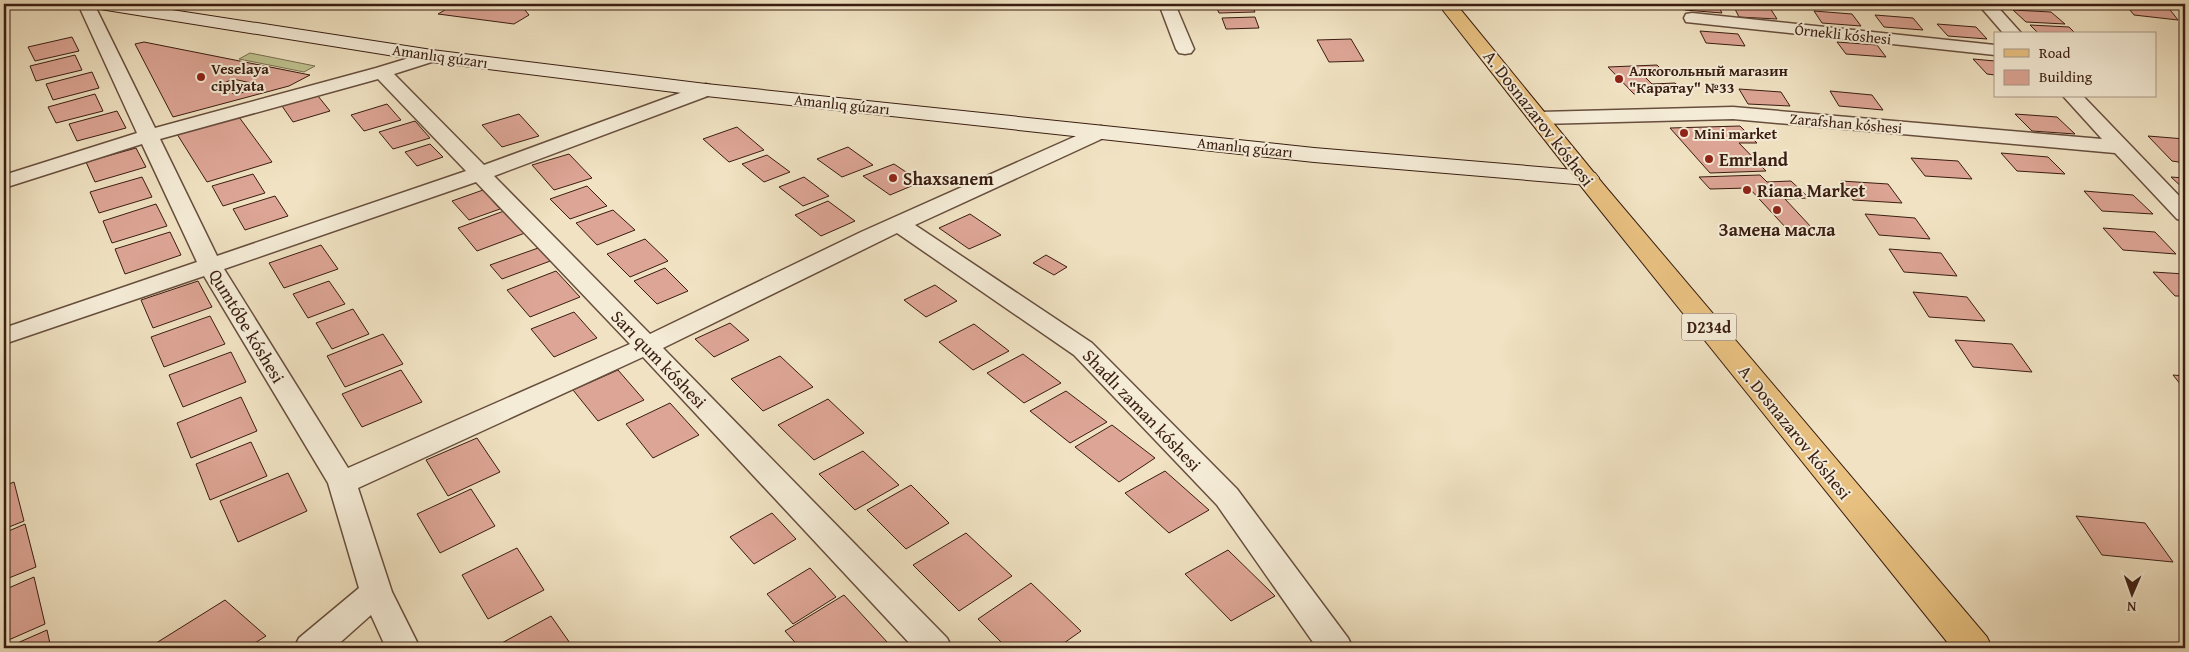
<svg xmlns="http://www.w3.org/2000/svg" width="2189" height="652" font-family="'Gentium Book Plus',serif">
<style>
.green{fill:#bec290;stroke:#7c7050}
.building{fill:#dda595;stroke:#391d11;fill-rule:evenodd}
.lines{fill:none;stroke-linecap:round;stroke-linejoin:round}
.street-casing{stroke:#674e3d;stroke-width:3}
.secondary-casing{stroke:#391d11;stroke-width:2}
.primary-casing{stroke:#391d11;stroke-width:2}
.street{fill:#f5ecd7;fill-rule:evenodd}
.secondary{fill:#f5ecd7;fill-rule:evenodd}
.primary{fill:#e8c181;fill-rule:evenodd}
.poi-dot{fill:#8f2418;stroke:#f5ecd7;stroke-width:2}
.labels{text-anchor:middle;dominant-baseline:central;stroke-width:4;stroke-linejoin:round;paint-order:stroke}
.far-street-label{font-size:15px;fill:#391d11;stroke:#f5ecd7}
.far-poi-label{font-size:15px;font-weight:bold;fill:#391d11;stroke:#f5ecd7;text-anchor:start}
.shield{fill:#f5ecd7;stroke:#715b4c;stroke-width:1}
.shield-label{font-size:16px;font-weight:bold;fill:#391d11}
.street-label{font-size:18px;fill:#391d11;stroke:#f5ecd7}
.poi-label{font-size:18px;font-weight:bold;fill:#391d11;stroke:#f5ecd7;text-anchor:start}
</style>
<rect width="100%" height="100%" fill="#f0e2c2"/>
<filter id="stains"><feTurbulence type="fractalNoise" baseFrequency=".004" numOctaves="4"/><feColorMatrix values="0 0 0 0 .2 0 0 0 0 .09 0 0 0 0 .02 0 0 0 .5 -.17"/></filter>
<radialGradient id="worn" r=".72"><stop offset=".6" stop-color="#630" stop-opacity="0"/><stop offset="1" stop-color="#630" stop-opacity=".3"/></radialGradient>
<path class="green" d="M250,53L315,66L304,72L239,59Z"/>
<g class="building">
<path d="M455,4L521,5L529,15L514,24L438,14Z"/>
<path d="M1215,4H1251L1255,12L1219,13Z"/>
<path d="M1682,4H1717L1722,13L1685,10Z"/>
<path d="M2125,4L2167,6L2178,20L2134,15Z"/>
<path d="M1733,5L1770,8L1777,19L1739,17Z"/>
<path d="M2013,10L2051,12L2065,24L2026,22Z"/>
<path d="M1814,11L1852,14L1861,26L1822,23Z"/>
<path d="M1875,15L1913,18L1923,30L1884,27Z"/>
<path d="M1255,17L1259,28L1226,29L1222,18Z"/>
<path d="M1937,24L1976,27L1987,39L1948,36Z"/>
<path d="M2030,25L2069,27L2076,34H2039Z"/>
<path d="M1700,31L1738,34L1745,46L1706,43Z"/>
<path d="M72,37L79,51L35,61L28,47Z"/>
<path d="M1351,39L1364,61L1329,62L1317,40Z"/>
<path d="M144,42L310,75L289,86L173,117L135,44ZM233,79L265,86L234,95L224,83Z"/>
<path d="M1837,42L1877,45L1886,57L1846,54Z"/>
<path d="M75,55L82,70L36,81L30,66Z"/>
<path d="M1973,59L1995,61V75L1987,74Z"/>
<path d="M1657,65L1666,74L1643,75L1652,84L1675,83L1685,92L1634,94L1608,67Z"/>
<path d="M92,72L99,88L53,100L46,84Z"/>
<path d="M1739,89L1781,92L1790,106L1748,104Z"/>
<path d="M1830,91L1872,95L1883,110L1839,106Z"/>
<path d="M95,94L103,111L56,123L48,107Z"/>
<path d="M318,96L330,111L293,122L282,106Z"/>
<path d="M387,104L401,120L364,131L351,115Z"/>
<path d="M117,111L126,128L77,141L69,124Z"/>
<path d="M519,114L539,136L502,147L482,125Z"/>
<path d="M2015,114L2057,117L2075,134L2032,131Z"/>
<path d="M239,117L272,162L207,182L177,134Z"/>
<path d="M415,121L430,138L393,149L379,132Z"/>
<path d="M1740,126L1757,143H1739L1766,171L1710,173L1670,128Z"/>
<path d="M737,127L764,150L729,162L703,139Z"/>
<path d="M2148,136L2185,139V163L2172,161Z"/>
<path d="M430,144L443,157L417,166L405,152Z"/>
<path d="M848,147L873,165L842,177L817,159Z"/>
<path d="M136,148L146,167L95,182L86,162Z"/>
<path d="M2001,153L2048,157L2065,174L2017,171Z"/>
<path d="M569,154L592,178L554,190L532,165Z"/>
<path d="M767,155L790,172L764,182L742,164Z"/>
<path d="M1911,158L1958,161L1972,179L1925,176Z"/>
<path d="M894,164L921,182L890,195L863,176Z"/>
<path d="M253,174L265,193L223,206L212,186Z"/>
<path d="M1760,175L1767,182L1791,181L1809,198L1785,199L1812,228L1787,229L1749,188L1710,189L1699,177Z"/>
<path d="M142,177L152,197L99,213L90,192Z"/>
<path d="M804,177L829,196L803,206L779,187Z"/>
<path d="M2171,177L2185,178V190Z"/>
<path d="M1841,181L1888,184L1902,203L1853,200Z"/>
<path d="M587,186L607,206L570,219L550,199Z"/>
<path d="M483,190L500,209L469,220L452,201Z"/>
<path d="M2084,191L2133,195L2153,214L2102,211Z"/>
<path d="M275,196L288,216L245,230L233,209Z"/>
<path d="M828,201L855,221L821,236L795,215Z"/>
<path d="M156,204L167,226L112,243L103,221Z"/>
<path d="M613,210L635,230L597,245L576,223Z"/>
<path d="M504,211L525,233L477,251L458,228Z"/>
<path d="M970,214L1001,235L969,249L939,228Z"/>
<path d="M1865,214L1915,218L1930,239L1879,235Z"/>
<path d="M2103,228L2155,232L2176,254L2123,250Z"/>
<path d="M170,232L181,255L125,274L115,249Z"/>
<path d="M645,239L668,261L630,277L607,254Z"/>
<path d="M321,245L338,269L284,288L269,263Z"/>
<path d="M541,247L553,260L502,279L490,265Z"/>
<path d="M1889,249L1941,253L1957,276L1904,272Z"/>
<path d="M1046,255L1067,267L1054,275L1033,263Z"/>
<path d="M665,268L688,291L657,304L634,281Z"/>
<path d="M556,271L580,297L530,317L507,290Z"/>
<path d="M2153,272L2185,274V296H2175Z"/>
<path d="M198,281L212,307L153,328L141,300Z"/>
<path d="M329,281L345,304L308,318L293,294Z"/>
<path d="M935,285L957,301L926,317L904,300Z"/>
<path d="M1913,292L1967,297L1985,321L1929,317Z"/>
<path d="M353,309L369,334L332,349L316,323Z"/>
<path d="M574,312L597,338L554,357L531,329Z"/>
<path d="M210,316L225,344L164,367L151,337Z"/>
<path d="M730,323L749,340L714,357L695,339Z"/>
<path d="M974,324L1009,351L973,370L939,342Z"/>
<path d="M383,334L403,364L345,387L327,356Z"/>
<path d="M1955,340L2012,344L2032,372L1973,367Z"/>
<path d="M231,352L246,382L183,407L169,375Z"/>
<path d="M1023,354L1061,383L1024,403L987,373Z"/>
<path d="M780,356L813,387L763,411L731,379Z"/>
<path d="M401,370L422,402L362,427L342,394Z"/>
<path d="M618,370L644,400L598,421L573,390Z"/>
<path d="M2173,375L2185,376V390Z"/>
<path d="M1066,391L1107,422L1070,443L1030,411Z"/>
<path d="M241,397L257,431L191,458L177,423Z"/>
<path d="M828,399L864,433L814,460L778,425Z"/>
<path d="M670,403L699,435L653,458L626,424Z"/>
<path d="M1112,425L1155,458L1119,482L1075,447Z"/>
<path d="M477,438L500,472L448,496L426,460Z"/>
<path d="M251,442L267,476L210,500L196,464Z"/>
<path d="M863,451L899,485L855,510L819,474Z"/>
<path d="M1165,471L1209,510L1169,533L1125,493Z"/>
<path d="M288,473L307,511L238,542L220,501Z"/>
<path d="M14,482L24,521L4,529V486Z"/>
<path d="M911,485L949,523L906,549L867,510Z"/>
<path d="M471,489L495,526L440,553L417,514Z"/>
<path d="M772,513L796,539L754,564L730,537Z"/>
<path d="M2076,516L2145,523L2173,562L2102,555Z"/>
<path d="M25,524L36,567L4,580V533Z"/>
<path d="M966,533L1012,576L959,611L913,565Z"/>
<path d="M517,548L544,590L488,619L462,575Z"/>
<path d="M1228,550L1275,596L1231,621L1185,574Z"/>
<path d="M810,568L836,597L793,624L767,594Z"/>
<path d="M34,577L45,624L4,642V590Z"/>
<path d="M1031,583L1081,631L1057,648H1007L978,619Z"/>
<path d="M844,595L888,643L881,648H800L785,631Z"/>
<path d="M225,600L266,636L247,648H156L153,645Z"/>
<path d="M551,616L572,646L569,648H503L500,644Z"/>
<path d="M47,630L51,648H6Z"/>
</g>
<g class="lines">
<g class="street-casing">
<g id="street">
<path d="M78,4H94L155,128L376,68L432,51L438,52L441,56L438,60L394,74L484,165L699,86L706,84L713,86L715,90L713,94L494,176L650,334L861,232L1094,128L1101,126L1108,128L1111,132L1108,136L915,225L1092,343L1237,489L1348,638L1353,648H1317L1217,505L1074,355L897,233L663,348L947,638L952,648H914L643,357L358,488L392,592L420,648H386L371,615L334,648H294L299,638L359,588L328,483L204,276L4,344V328L197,262L142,144L4,188V175L137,133ZM378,79L466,171L217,256L160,139ZM476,182L630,344L348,468L224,269Z"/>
<path d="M1159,4H1175L1194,49L1191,53L1185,54L1179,53L1176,49Z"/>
<path d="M1978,4H1995L2022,34H2004Z"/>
<path d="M2177,4H2185V10L2179,8Z"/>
<path d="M1692,13L1995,45V55L1686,22L1684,18L1686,14Z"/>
<path d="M2063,96H2083L2185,202V221L2177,219L2115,153L1733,119L1540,124L1533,122L1530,118L1533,114L1540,112L1733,107L2102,139Z"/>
</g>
</g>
<g class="secondary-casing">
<path id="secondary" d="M91,4H133L432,50L706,84L1314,148L1587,171L1595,173L1599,178L1595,183L1587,185L1314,162L706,96L432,62L100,9L94,8Z"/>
</g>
<g class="primary-casing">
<path id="primary" d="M1438,4H1456L1604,185L1987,637L1992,648H1952L1588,195Z"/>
</g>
<use href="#street" class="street"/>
<use href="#secondary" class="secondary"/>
<use href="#primary" class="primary"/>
</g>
<g class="poi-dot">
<circle cx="201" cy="77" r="5"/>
<circle cx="1619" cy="79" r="5"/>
<circle cx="1684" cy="133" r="5"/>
<circle cx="1709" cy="159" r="5"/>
<circle cx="893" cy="178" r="5"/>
<circle cx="1747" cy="190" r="5"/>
<circle cx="1777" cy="210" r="5"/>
</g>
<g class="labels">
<g class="far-street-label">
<text transform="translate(1843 34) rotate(6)">Órnekli kóshesi</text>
<text transform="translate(440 56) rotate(8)">Amanlıq gúzarı</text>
<text transform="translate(842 104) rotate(6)">Amanlıq gúzarı</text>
<text transform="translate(1846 123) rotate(5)">Zarafshan kóshesi</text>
<text transform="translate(1245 147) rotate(6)">Amanlıq gúzarı</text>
</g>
<g class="far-poi-label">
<text x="211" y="68">Veselaya<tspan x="211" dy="17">ciplyata</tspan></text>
<text x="1629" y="70">Алкогольный магазин<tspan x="1629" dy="17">"Каратау" №33</tspan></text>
<text x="1694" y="133">Mini market</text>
</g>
<rect class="shield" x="1681.5" y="313.5" width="55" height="27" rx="4"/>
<g class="shield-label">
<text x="1709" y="327">D234d</text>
</g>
<g class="street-label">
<text transform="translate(1539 118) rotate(52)">A. Dosnazarov kóshesi</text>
<text transform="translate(247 326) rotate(59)">Qumtóbe kóshesi</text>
<text transform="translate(659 359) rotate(46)">Sarı qum kóshesi</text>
<text transform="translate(1142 410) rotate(46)">Shadlı zaman kóshesi</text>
<text transform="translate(1795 432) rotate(51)">A. Dosnazarov kóshesi</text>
</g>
<g class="poi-label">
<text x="1719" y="159">Emrland</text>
<text x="903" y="178">Shaxsanem</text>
<text x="1757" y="190">Riana Market</text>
<text x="1777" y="229" text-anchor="middle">Замена масла</text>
</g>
</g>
<rect width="2189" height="652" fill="none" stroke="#f0e2c2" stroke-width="20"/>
<rect x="5" y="5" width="2179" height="642" fill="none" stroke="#391d11" stroke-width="2.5"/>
<rect x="10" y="10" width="2169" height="632" fill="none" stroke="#391d11"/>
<rect x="1994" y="32" width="162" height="65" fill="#f5ecd7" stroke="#aa9988"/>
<rect x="2004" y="49" width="25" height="8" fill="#e8c181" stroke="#aa9988"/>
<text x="2039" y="58" font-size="15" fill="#391d11">Road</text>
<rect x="2004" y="70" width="25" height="15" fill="#dda595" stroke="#aa9988"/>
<text x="2039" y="82" font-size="15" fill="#391d11">Building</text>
<g transform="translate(2132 594) rotate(182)" stroke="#f5ecd7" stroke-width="4" paint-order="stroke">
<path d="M0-4L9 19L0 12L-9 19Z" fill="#391d11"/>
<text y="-8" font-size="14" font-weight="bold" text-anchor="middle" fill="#391d11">N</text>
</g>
<rect width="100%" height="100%" filter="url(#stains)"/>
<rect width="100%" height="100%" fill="url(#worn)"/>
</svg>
